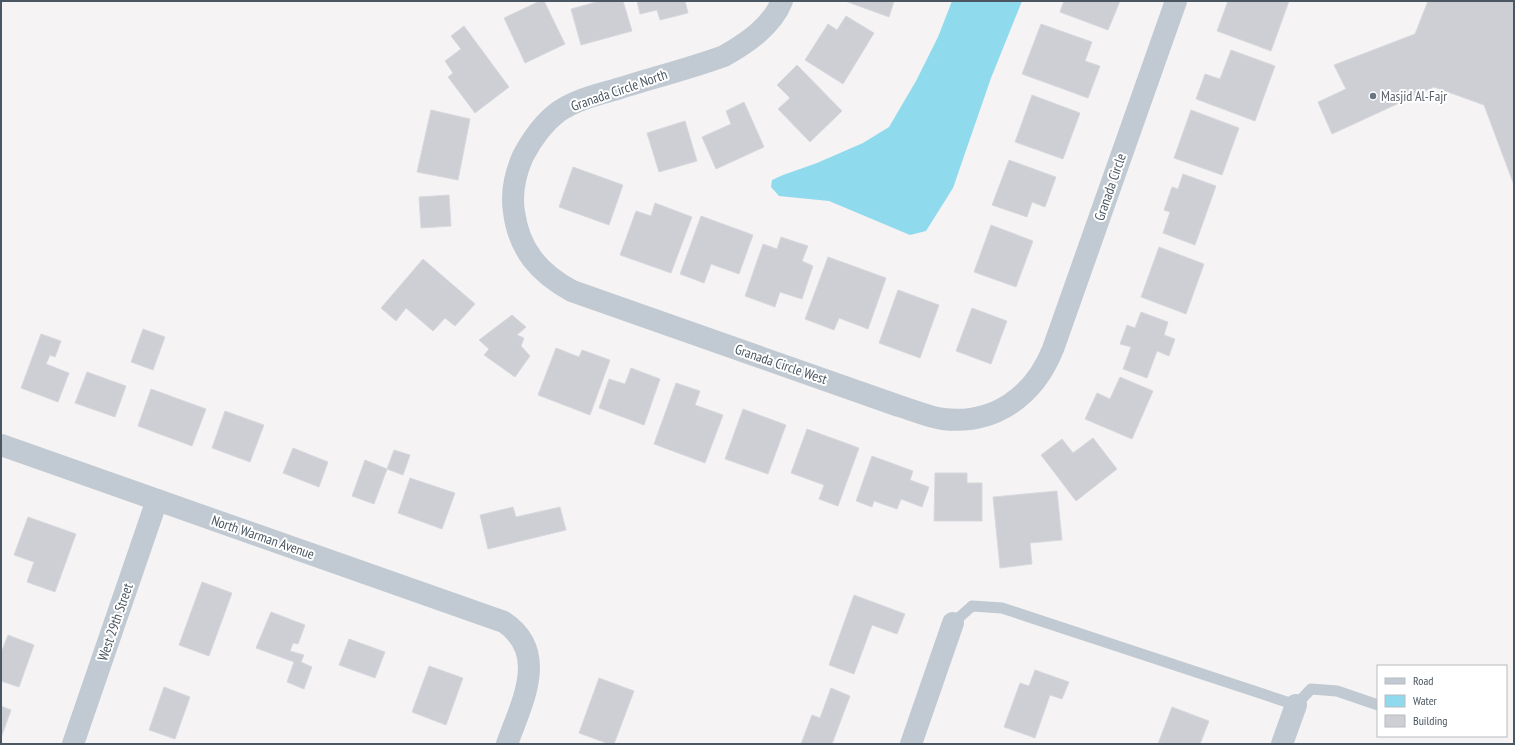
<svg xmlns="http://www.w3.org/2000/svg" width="1515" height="745" font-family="'PT Sans Narrow',sans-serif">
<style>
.water{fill:#90daee}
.building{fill:#cdcfd5;stroke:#d7d9de}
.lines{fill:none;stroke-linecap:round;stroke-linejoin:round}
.lane{stroke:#c1cad2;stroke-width:11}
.street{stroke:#c1cad2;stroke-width:22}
.worship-dot{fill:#6b7280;stroke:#fff;stroke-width:1.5}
.labels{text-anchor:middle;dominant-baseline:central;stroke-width:4;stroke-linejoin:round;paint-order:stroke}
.street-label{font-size:14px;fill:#4a5661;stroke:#fff}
.worship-label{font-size:14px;fill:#5b616d;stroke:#fff;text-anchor:start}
</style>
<rect width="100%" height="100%" fill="#f5f3f3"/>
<path class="water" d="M952,1H1022L991,78L953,188L926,231L910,235L829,201L779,196L771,187L772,180L783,175L817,163L863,143L889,127L916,81L938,37Z"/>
<g class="building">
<path d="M540,1H544L565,44L525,63L504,18Z"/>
<path d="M600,1H623L632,31L581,45L571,9Z"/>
<path d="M637,1H685L688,13L660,20L657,10L640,14Z"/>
<path d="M845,1H894L889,17Z"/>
<path d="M1064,1H1120L1108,30L1060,12Z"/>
<path d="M1228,1H1289L1271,51L1217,31Z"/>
<path d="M1428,1H1514V185L1484,105L1434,87L1332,134L1318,102L1346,89L1334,65L1415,34Z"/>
<path d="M846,16L874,33L843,84L805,60L828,24L837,30Z"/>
<path d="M1041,24L1092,42L1085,61L1100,66L1088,98L1022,74Z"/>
<path d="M464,26L509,87L475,113L448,77L453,73L445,61L461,49L451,36Z"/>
<path d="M1231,50L1275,66L1255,121L1196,99L1205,74L1220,79Z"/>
<path d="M797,65L842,111L810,142L778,109L790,98L777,85Z"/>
<path d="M1032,95L1080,113L1063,159L1015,142Z"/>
<path d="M744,102L764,147L716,169L702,137L731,124L726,111Z"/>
<path d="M431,110L470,119L458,180L417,172Z"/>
<path d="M1191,110L1239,128L1222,175L1174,158Z"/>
<path d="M685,121L697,161L659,172L647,133Z"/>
<path d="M1009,160L1056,177L1045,207L1032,202L1027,217L992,205Z"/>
<path d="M573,167L623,185L609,225L559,207Z"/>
<path d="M1183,174L1216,186L1195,245L1163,233L1170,212L1164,210L1172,187L1178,189Z"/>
<path d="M449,195L451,226L421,228L419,197Z"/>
<path d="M655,203L692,217L671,273L620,255L636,211L651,216Z"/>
<path d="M701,216L753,235L739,274L711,264L704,283L680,274Z"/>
<path d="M991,225L1033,241L1016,287L974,272Z"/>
<path d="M781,237L808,246L802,261L813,266L802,299L780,292L775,307L745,296L763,244L777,249Z"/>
<path d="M1159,247L1204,264L1186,314L1141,297Z"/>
<path d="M828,257L886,278L868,329L839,318L834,330L805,319Z"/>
<path d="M423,259L475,304L455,326L445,318L433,331L406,308L396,321L381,308Z"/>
<path d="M898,290L939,305L920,358L879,343Z"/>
<path d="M972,308L1007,321L991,364L956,351Z"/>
<path d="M1141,312L1168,322L1164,335L1175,339L1169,356L1157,351L1147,378L1123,369L1131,347L1120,344L1127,325L1135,328Z"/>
<path d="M512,315L526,327L517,335L524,338L521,346L530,356L515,377L484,355L489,349L479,340Z"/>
<path d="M143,329L165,337L153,370L131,362Z"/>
<path d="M41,334L61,341L55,357L50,355L46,364L69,373L58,402L21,388Z"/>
<path d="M556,348L579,357L582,350L610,360L590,415L538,395Z"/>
<path d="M631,368L660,379L644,425L599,408L609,379L625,384Z"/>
<path d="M87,372L126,386L115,417L75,403Z"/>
<path d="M1120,377L1153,391L1132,439L1085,419L1097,393L1110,399Z"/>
<path d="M676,383L700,391L695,405L723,415L705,463L654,444Z"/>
<path d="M151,389L206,409L192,446L138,426Z"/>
<path d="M743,409L786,425L768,474L725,459Z"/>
<path d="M225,411L264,425L250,462L212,448Z"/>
<path d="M807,429L859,448L838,506L819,499L824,485L791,473Z"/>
<path d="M1093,438L1117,469L1076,501L1041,455L1062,439L1073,453Z"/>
<path d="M293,448L328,462L319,487L283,473Z"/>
<path d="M394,450L410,455L403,475L387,469Z"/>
<path d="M872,456L913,471L910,480L929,487L922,507L901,499L897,509L874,501L872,507L856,501Z"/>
<path d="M365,460L387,469L374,504L352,496Z"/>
<path d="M935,473H967V483H982V521H934Z"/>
<path d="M410,478L455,493L442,529L398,513Z"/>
<path d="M1057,491L1062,540L1030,543L1032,564L1000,568L993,497Z"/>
<path d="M513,507L516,517L560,507L566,530L488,549L480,515Z"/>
<path d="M28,517L76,534L55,592L27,582L34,562L14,555Z"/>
<path d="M202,582L232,593L209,656L179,645Z"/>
<path d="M854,595L905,614L897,634L872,625L854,674L829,665Z"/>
<path d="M271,612L305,625L298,644L293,643L290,651L304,655L301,662L312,667L304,689L287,682L294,662L256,648Z"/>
<path d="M8,635L34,645L19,687L1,681V653Z"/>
<path d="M349,639L385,652L375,678L339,665Z"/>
<path d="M429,666L463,678L446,725L412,712Z"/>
<path d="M1035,670L1069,682L1062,699L1050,695L1035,738L1004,727L1020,683L1029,686Z"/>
<path d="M599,678L634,691L614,744H609L579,733Z"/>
<path d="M164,687L190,697L175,739L149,730Z"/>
<path d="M831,688L850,696L832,744H801L812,715L820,718Z"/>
<path d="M1,706L11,710L1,738Z"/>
<path d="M1172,707L1209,721L1200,744H1158Z"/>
</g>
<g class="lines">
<path class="lane" d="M953,623L972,606L1002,608L1296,705L1311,689L1337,691L1378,705"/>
<g class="street">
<path d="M782,1C772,26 747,43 724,56C689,69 651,78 614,90C596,95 575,100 558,112C542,124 532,139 523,156C515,174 511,193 514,212C519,250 539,273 572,291L899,406C913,410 928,417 943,419C995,425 1034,396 1053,349L1176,1"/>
<path d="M1,445L504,622C550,653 521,704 507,744"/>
<path d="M73,744L157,500"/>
<path d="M911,744L953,623"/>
<path d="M1282,744L1296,705"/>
</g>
</g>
<circle class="worship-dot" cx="1373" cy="96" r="4"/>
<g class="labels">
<g class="street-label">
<text transform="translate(619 90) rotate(-19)">Granada Circle North</text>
<text transform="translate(1110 187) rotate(-71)">Granada Circle</text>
<text transform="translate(781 364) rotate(19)">Granada Circle West</text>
<text transform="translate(263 537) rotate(19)">North Warman Avenue</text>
<text transform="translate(115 622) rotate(-71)">West 29th Street</text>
</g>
<g class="worship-label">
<text x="1381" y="96">Masjid Al-Fajr</text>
</g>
</g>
<rect width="1515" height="745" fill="none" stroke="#4a5661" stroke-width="4"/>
<rect x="1377" y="665" width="130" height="72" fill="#ffffff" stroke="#b7bbc0"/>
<rect x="1385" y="678" width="20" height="6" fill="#c1cad2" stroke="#b7bbc0"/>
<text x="1413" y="685" font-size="12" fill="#4a5661">Road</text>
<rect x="1385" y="695" width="20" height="12" fill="#90daee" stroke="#b7bbc0"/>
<text x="1413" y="705" font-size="12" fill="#4a5661">Water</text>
<rect x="1385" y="715" width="20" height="12" fill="#cdcfd5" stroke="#b7bbc0"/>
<text x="1413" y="725" font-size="12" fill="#4a5661">Building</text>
</svg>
